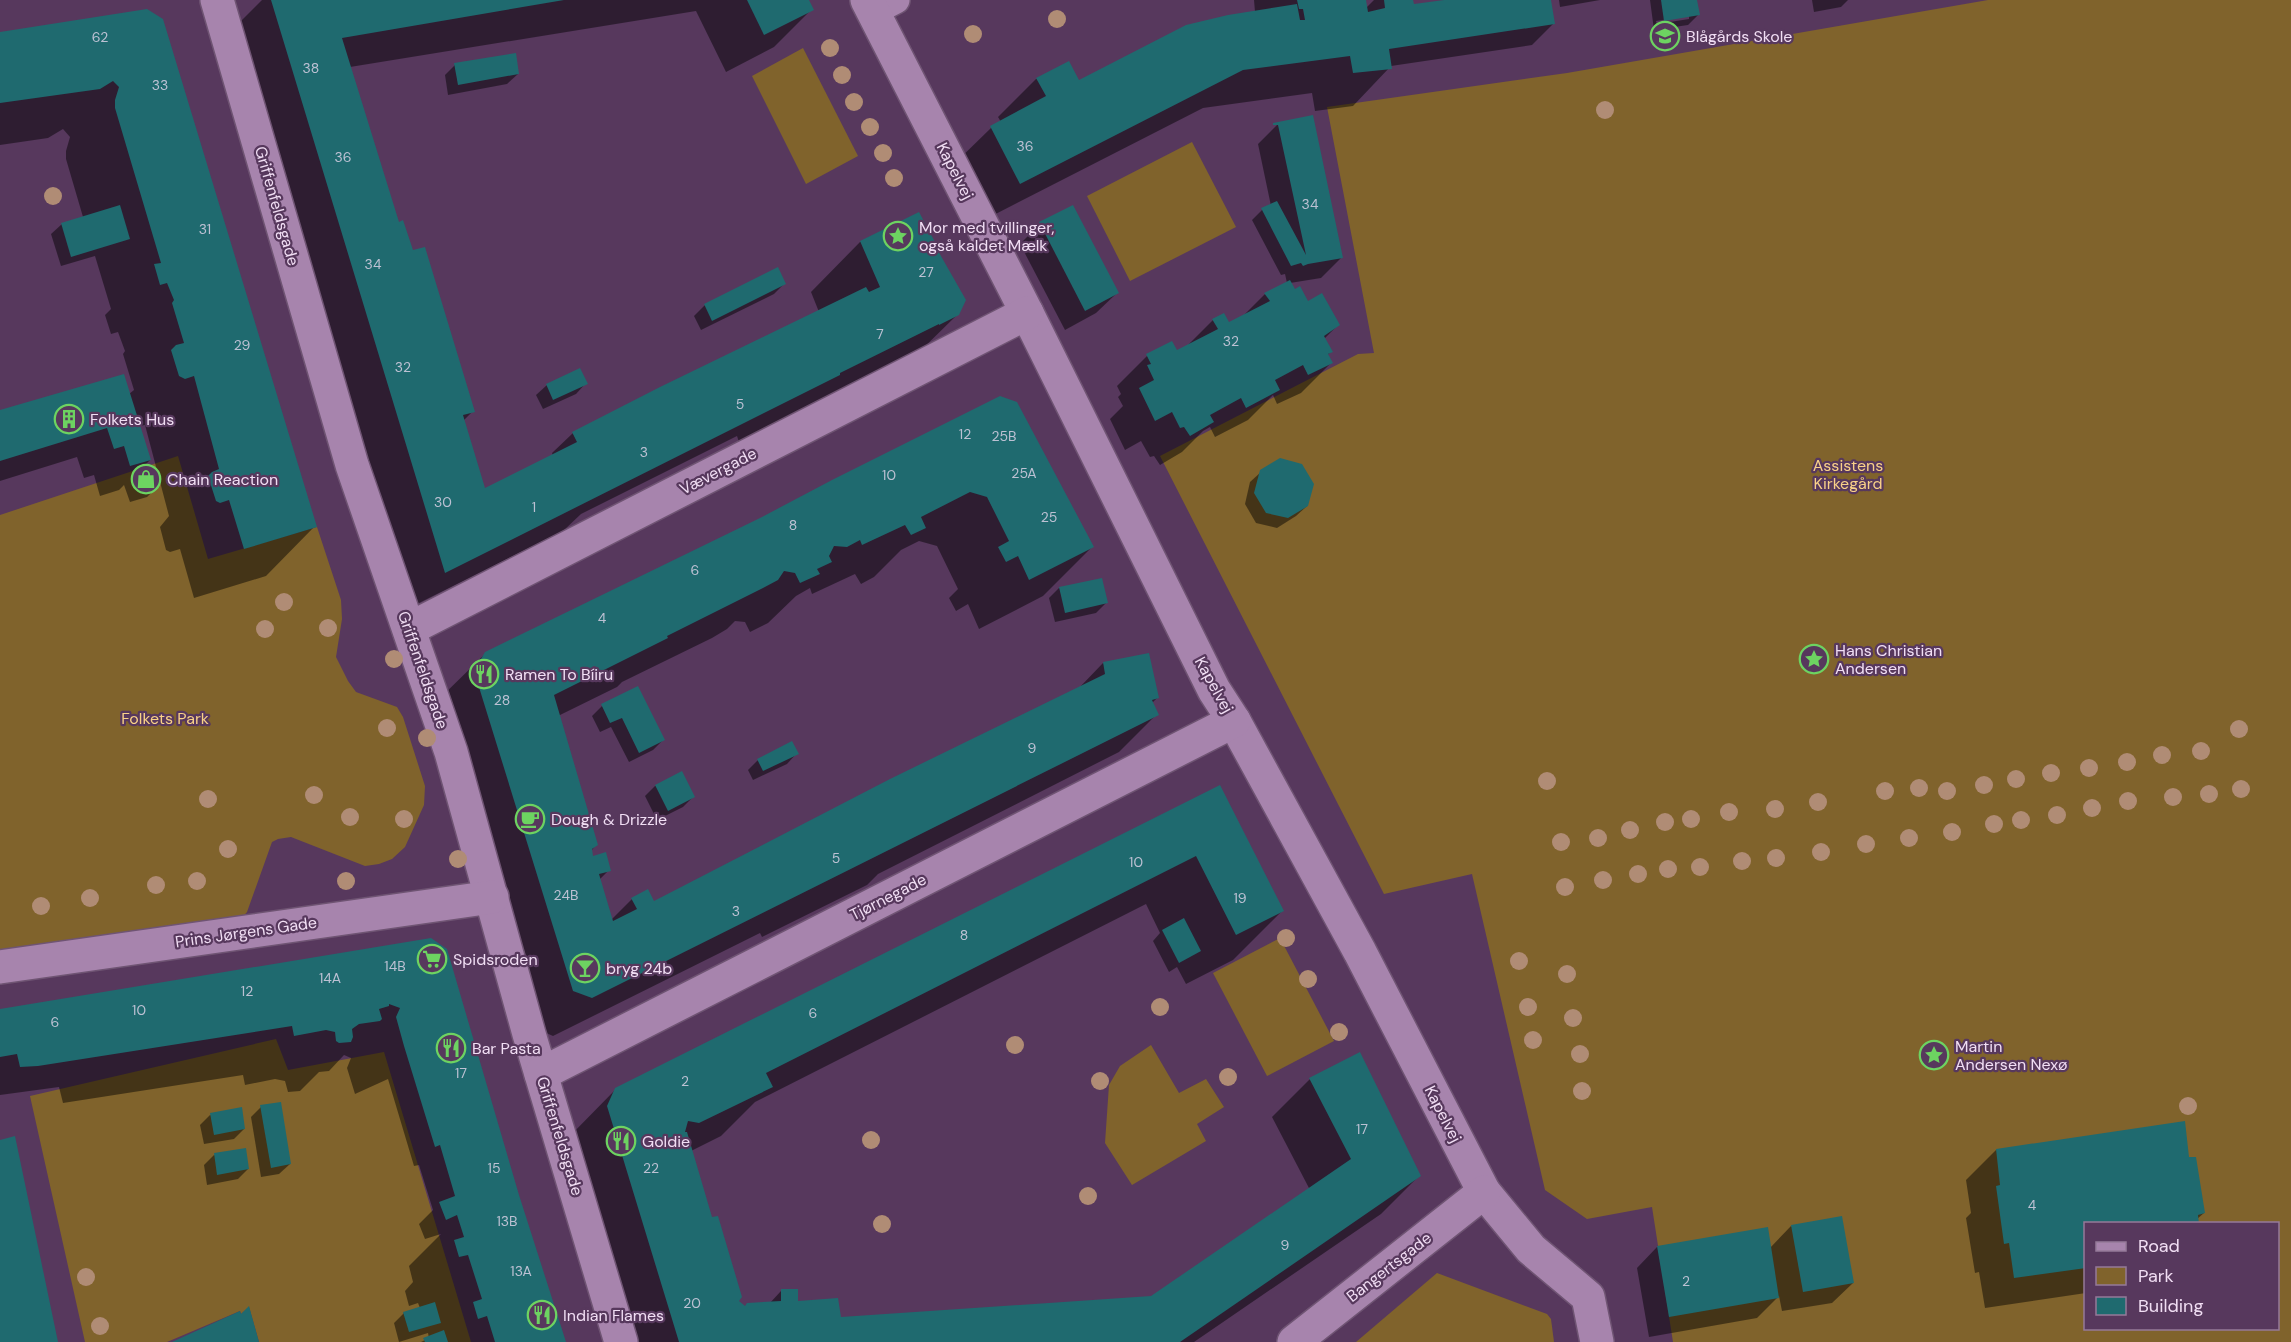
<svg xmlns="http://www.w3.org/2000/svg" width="2291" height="1342" font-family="'DM Sans',sans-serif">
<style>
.green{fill:#80632c;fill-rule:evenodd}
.shadow{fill:#0007;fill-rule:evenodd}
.building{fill:#1f6a6f}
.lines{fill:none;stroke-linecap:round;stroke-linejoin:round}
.service-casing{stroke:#6f5473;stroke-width:30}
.minor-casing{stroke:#6f5473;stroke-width:36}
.service{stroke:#a784ad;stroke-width:27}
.minor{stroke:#a784ad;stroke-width:33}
.tree{fill:#b08c75}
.labels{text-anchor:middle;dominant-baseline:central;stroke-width:4.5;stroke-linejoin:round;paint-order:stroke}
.number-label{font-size:14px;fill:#bcc1d3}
.poi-label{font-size:16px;fill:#f1def4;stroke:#57385d;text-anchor:start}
.street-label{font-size:16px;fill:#f1def4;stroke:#57385d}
.park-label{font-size:16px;fill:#f9d188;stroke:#57385d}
</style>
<rect width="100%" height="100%" fill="#57385d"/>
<g class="green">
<path d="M1988,0H2291V1342H1673L1652,1207L1587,1219L1545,1190L1472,874L1384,894L1160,456L1358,354L1374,353L1327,107L1567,73ZM2086,1224H2278V1328H2086Z"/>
<path d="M803,48L858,156L806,184L752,76Z"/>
<path d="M1192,142L1236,227L1130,281L1087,196Z"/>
<path d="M178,456L208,559L317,527L341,600L342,619L336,657L348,681L356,692L397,707L403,717L425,786L424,805L405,847L392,859L379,864L365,866L291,837L278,839L272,842L247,912L242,918L0,951V515Z"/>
<path d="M1280,938L1334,1041L1267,1076L1213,973Z"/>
<path d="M276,1039L288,1070L384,1052L471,1342H259L249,1307L241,1314L240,1311L167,1342H85L30,1096Z"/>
<path d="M1151,1045L1179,1093L1206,1079L1224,1107L1197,1124L1206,1141L1132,1185L1105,1143L1109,1085L1120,1066Z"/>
<path d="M1437,1273L1547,1314L1551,1319L1554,1342H1356Z"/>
</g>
<g class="shadow">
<path d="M262,0H807L812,9L774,47L726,72L696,11L350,67L398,224L473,411L463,421L484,490L553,456L552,453L573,433L819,312L811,292L860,242L919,214L932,243L958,314L907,364L741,448L737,436L581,514L563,531L407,609L231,31Z"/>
<path d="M1254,0H1364L1366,8L1374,0H1412L1413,6L1455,0H1550L1553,24L1532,45L1391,66L1353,106L1315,111L1312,93L1203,108L982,221L952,166L991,128L1001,122L998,117L1036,79L1069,63L1078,82L1255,12Z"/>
<path d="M1559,0H1600L1560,7Z"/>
<path d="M1650,0H1696L1698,15L1688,25L1654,30ZM1689,16V19L1657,24L1656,21Z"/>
<path d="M1812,0H1848L1841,7L1814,12Z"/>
<path d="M147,11L315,526L266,576L194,598L180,549L170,552L166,550L160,527L169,516L145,425L139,426L150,460L138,472L157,487L147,497L130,502L124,485L119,490L100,496L94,475L84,478L77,457L0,481V412L129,394L134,390L123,354L125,351L118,332L111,334L105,315L111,309L95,256L61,266L51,234L62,224L83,217L66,159V151L70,137L63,129L48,138L0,145V33Z"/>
<path d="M455,65L518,74L507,84L448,95L445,75Z"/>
<path d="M1278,124L1342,257L1321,278L1290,283L1294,291L1308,304L1338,325L1324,339L1331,352L1327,355L1331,363L1301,393L1277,404L1273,395L1248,420L1215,437L1210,427L1203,431L1182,452L1160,465L1154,456L1150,457L1141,441L1125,450L1110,419L1123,406L1118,397L1121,394L1117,386L1147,356L1171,343L1176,352L1187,346L1213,320L1229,324L1242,317L1265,294L1287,283L1285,274L1281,275L1252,220L1262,210L1271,206L1258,144Z"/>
<path d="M1040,224L1117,293L1096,313L1065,330L1020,244Z"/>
<path d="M777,269L784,284L774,294L701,330L694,316L705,305Z"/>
<path d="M586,383L576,394L543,409L536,395L547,385Z"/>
<path d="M1000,398L1092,547L1043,596L979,629L968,604L956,611L949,598L958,589L937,546L919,541L901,550L874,577L861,584L855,574L812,594L810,588L796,596L768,623L750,632L745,622L735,621L727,629L712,638L622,682L617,687L558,716L596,845L591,851L592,858L609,870L599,880L611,920L632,899L647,891L653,903L1078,689L1103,663L1158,697L1152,703L1157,714L1119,752L878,874L867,885L762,937L760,933L553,1036L535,1028L435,703L486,653L760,520Z"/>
<path d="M1261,472L1307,506L1296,516L1277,528L1256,523L1245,504L1250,482Z"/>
<path d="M1059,588L1106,603L1096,613L1055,622L1049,598Z"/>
<path d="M602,706L663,740L653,750L629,762L611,727L600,732L592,716Z"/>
<path d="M797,753L787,764L753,780L748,770L758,760Z"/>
<path d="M681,773L693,797L683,807L657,820L645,796L655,786Z"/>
<path d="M1219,787L1282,911L1233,960L1186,984L1177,967L1169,972L1153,941L1160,933L1146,904L755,1102L721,1136L691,1151L737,1301L744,1308L769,1304L781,1291L797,1302L840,1321L1151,1297L1310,1190L1272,1117L1310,1079L1419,1176L1381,1214L1194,1342H614L566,1140L616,1089Z"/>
<path d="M431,940L518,1195L564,1342H421L429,1338L428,1333L399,1342L394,1323L404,1313L420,1308L418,1303L409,1306L405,1291L413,1282L409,1266L441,1234L425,1239L419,1224L433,1210L419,1165L414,1166L388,1079L355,1094L347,1068L351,1058L344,1055L329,1071L319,1072L300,1091L288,1092L285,1081L275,1079L245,1085L243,1075L63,1103L59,1087L0,1095V1010Z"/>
<path d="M261,1107L290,1164L279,1174L261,1177L251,1117Z"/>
<path d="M210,1115L244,1129L234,1139L204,1144L200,1125Z"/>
<path d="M1996,1150L2187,1159L2204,1213L2197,1219L2086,1224V1293L1985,1308L1979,1272L1975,1273L1966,1218L1971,1213L1966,1180Z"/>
<path d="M214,1155L248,1169L238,1179L207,1185L204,1165Z"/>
<path d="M1791,1226L1853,1283L1832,1303L1782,1311L1779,1296L1757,1318L1649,1337L1637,1268L1657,1247L1770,1248Z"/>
</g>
<g class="building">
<path d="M271,0H564L342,38L399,222L403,220L413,250L425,247L475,412L463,415L485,488L577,442L572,432L660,387L866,287L869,292L880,287L860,241L919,212L935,242H933L966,300L959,315L939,325V324L840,373V375L445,573Z"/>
<path d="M747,0H809L814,10L764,35Z"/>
<path d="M1297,0H1366L1368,12L1385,8L1384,0H1413L1414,4L1444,0H1551L1555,24L1389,49L1392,69L1353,73L1350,56L1243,70L1020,184L990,126L1046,96L1036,78L1069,61L1079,80L1186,25L1228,15L1297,4L1300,20H1305L1303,9H1299Z"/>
<path d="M1661,0H1697L1700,15L1664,21Z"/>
<path d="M147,9L163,19L317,527L244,549L229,500L220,503L216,501L208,476L212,472L219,469L194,376L185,379L179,376L171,350L176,345L184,343L172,303L174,300L167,283L160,285L154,264L161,263L115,108V100L119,87L113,81L100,89L0,103V32Z"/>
<path d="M516,53L519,74L458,85L454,63Z"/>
<path d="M1313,115L1343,258L1308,264L1303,266L1301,263L1291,266L1261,208L1277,201L1306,255L1278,125H1273V123Z"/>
<path d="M120,205L130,239L71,257L61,223Z"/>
<path d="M1073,205L1119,293L1085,311L1039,222Z"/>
<path d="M778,267L786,284L712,321L704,304Z"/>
<path d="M1290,280L1295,289L1300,286L1308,301L1322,293L1340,325L1324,336L1333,352L1328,354L1333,363L1308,375L1303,365L1275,380L1280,390L1246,408L1241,398L1210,415L1214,422L1190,436L1184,427L1180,428L1172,412L1155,421L1139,388L1154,380L1147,365L1151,364L1146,354L1172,341L1177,350L1218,329L1212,319L1224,313L1229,322L1270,301L1264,293Z"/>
<path d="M580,368L588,384L553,400L546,384Z"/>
<path d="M124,374L151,460L130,466L124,446L114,449L107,428L0,461V410Z"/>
<path d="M1000,396L1017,402L1094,547L1029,580L1018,556L1006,562L998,547L1009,541L987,497L970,492L921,517L926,528L911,535L905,525L862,545L860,540L847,547L834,546L829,556L832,562L817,569L820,574L800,583L795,573L784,571L778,580L763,588L667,636L668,638L554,695L598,845L592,849L593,856L606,852L611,871L599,874L613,921L637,909L631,898L648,889L654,901L890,779L1105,674L1103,662L1149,653L1159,698L1152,700L1159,715L592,998L573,991L474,671L485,652L760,518L832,480Z"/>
<path d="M1280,458L1302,464L1314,484L1308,506L1288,518L1266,513L1254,493L1260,470Z"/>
<path d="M152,466L159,487L140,493L133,471Z"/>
<path d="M1102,578L1108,603L1065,613L1059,587Z"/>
<path d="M638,686L665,740L639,753L622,718L610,723L601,704Z"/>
<path d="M792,741L799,754L763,771L757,759Z"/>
<path d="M682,771L695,797L668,811L655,785Z"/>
<path d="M1220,785L1284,911L1236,935L1196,856L766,1073L773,1087L699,1123L688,1121L685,1132H687L712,1217L718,1216L742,1297L739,1301L745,1306L747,1303L781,1301V1289H798V1301L838,1298L841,1317L1151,1296L1351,1159L1309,1078L1360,1052L1421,1176L1180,1342H679L607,1106L615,1088Z"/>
<path d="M1184,918L1201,951L1179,963L1162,930Z"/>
<path d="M431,938L447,949L519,1195L566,1342H495L487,1316L478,1319L473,1302L482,1299L468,1255L459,1257L454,1240L464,1237L457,1215L446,1220L439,1202L455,1196L440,1145L435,1147L404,1046L396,1017L400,1008L389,1004V1006L379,1009L382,1019L380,1021L359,1024L352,1029L353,1037L351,1042L339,1043L336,1041L335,1032L326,1030L294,1036L292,1026L38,1066L20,1067L17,1054L0,1057V1009Z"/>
<path d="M281,1102L291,1164L271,1168L260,1105Z"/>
<path d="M242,1107L245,1129L214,1135L210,1113Z"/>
<path d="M2185,1121L2189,1157H2196L2205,1213L2198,1215L2199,1224H2086V1268L2014,1278L2009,1243L2004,1244L1996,1186L2000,1185L1996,1149Z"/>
<path d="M15,1136L58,1342H0V1140Z"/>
<path d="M246,1148L249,1169L217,1175L214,1153Z"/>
<path d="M1842,1216L1854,1283L1803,1292L1791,1225Z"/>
<path d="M1768,1227L1779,1298L1669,1317L1657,1246Z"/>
<path d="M435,1302L441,1323L409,1332L403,1312Z"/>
<path d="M249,1306L259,1342H172L240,1311L241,1314Z"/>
<path d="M444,1330L448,1342H425L423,1338Z"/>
</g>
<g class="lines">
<g class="service-casing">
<path id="service" d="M873,12L896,0"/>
</g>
<g class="minor-casing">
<g id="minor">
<path d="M217,0L352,465L451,752L529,1034L621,1342"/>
<path d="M867,0L1027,313L1214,690L1234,721L1360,952L1484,1192L1531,1249L1588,1297L1597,1342"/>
<path d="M409,629L1027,313"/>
<path d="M0,967L492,897"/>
<path d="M541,1074L1234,721"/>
<path d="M1294,1342L1484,1192"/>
</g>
</g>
<use href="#service" class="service"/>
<use href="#minor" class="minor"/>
</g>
<g class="tree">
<circle cx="1057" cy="19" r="9"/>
<circle cx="973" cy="34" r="9"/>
<circle cx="830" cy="48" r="9"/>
<circle cx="842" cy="75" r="9"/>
<circle cx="854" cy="102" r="9"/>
<circle cx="1605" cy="110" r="9"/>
<circle cx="870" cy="127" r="9"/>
<circle cx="883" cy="153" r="9"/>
<circle cx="894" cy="178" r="9"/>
<circle cx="53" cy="196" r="9"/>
<circle cx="284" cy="602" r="9"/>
<circle cx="328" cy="628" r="9"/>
<circle cx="265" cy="629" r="9"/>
<circle cx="394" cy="659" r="9"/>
<circle cx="387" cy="728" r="9"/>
<circle cx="2239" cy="729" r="9"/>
<circle cx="427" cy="738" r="9"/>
<circle cx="2201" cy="751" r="9"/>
<circle cx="2162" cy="755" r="9"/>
<circle cx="2127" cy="762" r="9"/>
<circle cx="2089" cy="768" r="9"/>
<circle cx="2051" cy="773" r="9"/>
<circle cx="2016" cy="779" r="9"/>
<circle cx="1547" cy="781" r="9"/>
<circle cx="1984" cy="785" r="9"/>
<circle cx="1919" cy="788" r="9"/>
<circle cx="2241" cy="789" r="9"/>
<circle cx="1885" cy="791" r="9"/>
<circle cx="1947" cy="791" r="9"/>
<circle cx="2209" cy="794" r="9"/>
<circle cx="314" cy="795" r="9"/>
<circle cx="2173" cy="797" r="9"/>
<circle cx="208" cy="799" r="9"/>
<circle cx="2128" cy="801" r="9"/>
<circle cx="1818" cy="802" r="9"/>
<circle cx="2092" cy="808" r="9"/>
<circle cx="1775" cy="809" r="9"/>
<circle cx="1729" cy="812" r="9"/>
<circle cx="2057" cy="815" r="9"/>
<circle cx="350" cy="817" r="9"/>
<circle cx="404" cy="819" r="9"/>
<circle cx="1691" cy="819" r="9"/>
<circle cx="2021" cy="820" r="9"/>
<circle cx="1665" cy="822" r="9"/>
<circle cx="1994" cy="824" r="9"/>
<circle cx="1630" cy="830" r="9"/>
<circle cx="1952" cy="832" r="9"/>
<circle cx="1598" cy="838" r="9"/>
<circle cx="1909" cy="838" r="9"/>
<circle cx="1561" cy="842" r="9"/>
<circle cx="1866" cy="844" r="9"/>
<circle cx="228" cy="849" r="9"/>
<circle cx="1821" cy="852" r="9"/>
<circle cx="1776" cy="858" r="9"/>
<circle cx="458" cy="859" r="9"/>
<circle cx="1742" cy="861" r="9"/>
<circle cx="1700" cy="867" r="9"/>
<circle cx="1668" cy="869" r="9"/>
<circle cx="1638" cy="874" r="9"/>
<circle cx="1603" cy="880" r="9"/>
<circle cx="197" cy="881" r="9"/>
<circle cx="346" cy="881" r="9"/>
<circle cx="156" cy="885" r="9"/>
<circle cx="1565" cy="887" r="9"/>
<circle cx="90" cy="898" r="9"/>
<circle cx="41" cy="906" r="9"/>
<circle cx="1286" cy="938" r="9"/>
<circle cx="1519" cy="961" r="9"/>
<circle cx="1567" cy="974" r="9"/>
<circle cx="1308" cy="979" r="9"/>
<circle cx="1160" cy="1007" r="9"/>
<circle cx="1528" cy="1007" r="9"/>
<circle cx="1573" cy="1018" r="9"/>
<circle cx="1339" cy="1032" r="9"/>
<circle cx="1533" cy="1040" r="9"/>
<circle cx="1015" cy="1045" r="9"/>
<circle cx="1580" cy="1054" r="9"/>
<circle cx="1228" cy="1077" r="9"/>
<circle cx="1100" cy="1081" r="9"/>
<circle cx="1582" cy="1091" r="9"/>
<circle cx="2188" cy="1106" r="9"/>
<circle cx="871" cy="1140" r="9"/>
<circle cx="1088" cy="1196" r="9"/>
<circle cx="882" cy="1224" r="9"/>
<circle cx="86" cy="1277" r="9"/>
<circle cx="100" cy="1326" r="9"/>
</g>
<defs>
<g id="school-ring" transform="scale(1.5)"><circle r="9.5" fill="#57385d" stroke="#6dd361" stroke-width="1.5"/><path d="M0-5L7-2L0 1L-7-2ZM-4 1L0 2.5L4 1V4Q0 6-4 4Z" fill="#6dd361"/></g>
<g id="sight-ring" transform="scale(1.5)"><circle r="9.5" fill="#57385d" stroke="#6dd361" stroke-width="1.5"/><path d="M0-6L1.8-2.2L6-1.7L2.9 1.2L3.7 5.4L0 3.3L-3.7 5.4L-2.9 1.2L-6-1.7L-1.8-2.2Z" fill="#6dd361"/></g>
<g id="building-ring" transform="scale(1.5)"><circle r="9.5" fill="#57385d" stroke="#6dd361" stroke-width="1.5"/><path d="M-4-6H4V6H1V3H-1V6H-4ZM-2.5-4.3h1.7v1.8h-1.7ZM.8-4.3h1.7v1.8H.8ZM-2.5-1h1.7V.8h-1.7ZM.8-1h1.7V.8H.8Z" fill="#6dd361"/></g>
<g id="shop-ring" transform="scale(1.5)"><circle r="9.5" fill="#57385d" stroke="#6dd361" stroke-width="1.5"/><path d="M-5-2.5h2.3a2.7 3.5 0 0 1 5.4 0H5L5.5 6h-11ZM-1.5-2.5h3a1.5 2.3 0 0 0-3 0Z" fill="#6dd361"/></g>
<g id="restaurant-ring" transform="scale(1.5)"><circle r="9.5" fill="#57385d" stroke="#6dd361" stroke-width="1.5"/><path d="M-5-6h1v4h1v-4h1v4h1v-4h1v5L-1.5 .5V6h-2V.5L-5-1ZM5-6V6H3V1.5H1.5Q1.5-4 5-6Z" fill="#6dd361"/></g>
<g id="cafe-ring" transform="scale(1.5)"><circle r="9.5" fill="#57385d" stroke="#6dd361" stroke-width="1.5"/><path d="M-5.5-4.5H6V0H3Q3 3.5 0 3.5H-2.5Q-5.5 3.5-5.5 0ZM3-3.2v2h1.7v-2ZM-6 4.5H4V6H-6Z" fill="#6dd361"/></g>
<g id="supermarket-ring" transform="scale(1.5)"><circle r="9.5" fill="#57385d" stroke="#6dd361" stroke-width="1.5"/><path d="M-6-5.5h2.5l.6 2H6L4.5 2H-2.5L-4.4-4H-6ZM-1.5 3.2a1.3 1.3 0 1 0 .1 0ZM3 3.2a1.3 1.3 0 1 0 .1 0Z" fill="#6dd361"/></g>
<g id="bar-ring" transform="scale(1.5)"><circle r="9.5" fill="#57385d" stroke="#6dd361" stroke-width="1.5"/><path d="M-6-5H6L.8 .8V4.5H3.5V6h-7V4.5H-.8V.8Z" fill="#6dd361"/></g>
</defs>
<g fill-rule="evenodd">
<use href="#school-ring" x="1665" y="36"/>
<use href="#sight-ring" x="898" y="236"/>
<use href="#building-ring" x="69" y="419"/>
<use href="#shop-ring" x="146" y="479"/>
<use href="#sight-ring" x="1814" y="659"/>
<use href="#restaurant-ring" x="484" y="674"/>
<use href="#cafe-ring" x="530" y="819"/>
<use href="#supermarket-ring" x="432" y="959"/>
<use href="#bar-ring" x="585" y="968"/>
<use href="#restaurant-ring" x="451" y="1048"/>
<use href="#sight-ring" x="1934" y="1055"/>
<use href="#restaurant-ring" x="621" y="1141"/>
<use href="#restaurant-ring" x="542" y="1315"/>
</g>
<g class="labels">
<g class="number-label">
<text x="100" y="37">62</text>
<text x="311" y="68">38</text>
<text x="160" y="85">33</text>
<text x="1025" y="146">36</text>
<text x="343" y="157">36</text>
<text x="1310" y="204">34</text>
<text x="205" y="229">31</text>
<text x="373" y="264">34</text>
<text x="926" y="272">27</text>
<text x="880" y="334">7</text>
<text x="1231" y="341">32</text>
<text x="242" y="345">29</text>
<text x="403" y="367">32</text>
<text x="740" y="404">5</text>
<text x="965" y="434">12</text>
<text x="1004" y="436">25B</text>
<text x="644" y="452">3</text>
<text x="1024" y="473">25A</text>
<text x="889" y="475">10</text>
<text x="443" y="502">30</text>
<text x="534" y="507">1</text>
<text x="1049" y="517">25</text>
<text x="793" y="525">8</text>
<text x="695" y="570">6</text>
<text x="602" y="618">4</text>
<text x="502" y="700">28</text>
<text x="1032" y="748">9</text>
<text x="836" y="858">5</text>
<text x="1136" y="862">10</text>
<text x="566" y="895">24B</text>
<text x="1240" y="898">19</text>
<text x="736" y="911">3</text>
<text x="964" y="935">8</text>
<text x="395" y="966">14B</text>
<text x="330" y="978">14A</text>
<text x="247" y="991">12</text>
<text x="139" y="1010">10</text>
<text x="813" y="1013">6</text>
<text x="55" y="1022">6</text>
<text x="461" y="1073">17</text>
<text x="685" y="1081">2</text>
<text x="1362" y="1129">17</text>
<text x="494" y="1168">15</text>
<text x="651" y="1168">22</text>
<text x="2032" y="1205">4</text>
<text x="507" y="1221">13B</text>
<text x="1285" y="1245">9</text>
<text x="521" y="1271">13A</text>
<text x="1686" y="1281">2</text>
<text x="692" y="1303">20</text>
</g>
<g class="poi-label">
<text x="1686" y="36">Blågårds Skole</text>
<text x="919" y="227">Mor med tvillinger,<tspan x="919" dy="18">også kaldet Mælk</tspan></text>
<text x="90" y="419">Folkets Hus</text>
<text x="167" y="479">Chain Reaction</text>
<text x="1835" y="650">Hans Christian<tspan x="1835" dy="18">Andersen</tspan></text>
<text x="505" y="674">Ramen To Bíiru</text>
<text x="551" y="819">Dough &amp; Drizzle</text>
<text x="453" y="959">Spidsroden</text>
<text x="606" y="968">bryg 24b</text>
<text x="1955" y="1046">Martin<tspan x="1955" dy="18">Andersen Nexø</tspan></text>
<text x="472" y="1048">Bar Pasta</text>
<text x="642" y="1141">Goldie</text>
<text x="563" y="1315">Indian Flames</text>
</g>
<g class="street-label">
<text transform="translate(955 171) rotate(63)">Kapelvej</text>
<text transform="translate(277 206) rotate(74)">Griffenfeldsgade</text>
<text transform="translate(718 471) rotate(-27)">Vævergade</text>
<text transform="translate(423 670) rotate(71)">Griffenfeldsgade</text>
<text transform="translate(1214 685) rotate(61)">Kapelvej</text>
<text transform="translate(888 897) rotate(-27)">Tjørnegade</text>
<text transform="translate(246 932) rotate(-8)">Prins Jørgens Gade</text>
<text transform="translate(1443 1114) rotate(63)">Kapelvej</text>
<text transform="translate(560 1136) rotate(73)">Griffenfeldsgade</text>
<text transform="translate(1389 1267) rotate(-38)">Bangertsgade</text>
</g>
<g class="park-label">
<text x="1848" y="465">Assistens<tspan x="1848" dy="18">Kirkegård</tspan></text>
<text x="165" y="718">Folkets Park</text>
</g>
</g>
<rect x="2084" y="1222" width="195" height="108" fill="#57385d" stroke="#957a99" stroke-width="1.5"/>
<rect x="2096" y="1242" width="30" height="9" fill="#a784ad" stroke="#957a99" stroke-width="1.5"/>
<text x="2138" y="1252" font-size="18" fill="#f1def4">Road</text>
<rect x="2096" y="1267" width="30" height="18" fill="#80632c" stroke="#957a99" stroke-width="1.5"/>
<text x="2138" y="1282" font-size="18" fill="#f1def4">Park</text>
<rect x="2096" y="1297" width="30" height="18" fill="#1f6a6f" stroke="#957a99" stroke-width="1.5"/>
<text x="2138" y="1312" font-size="18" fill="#f1def4">Building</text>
</svg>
